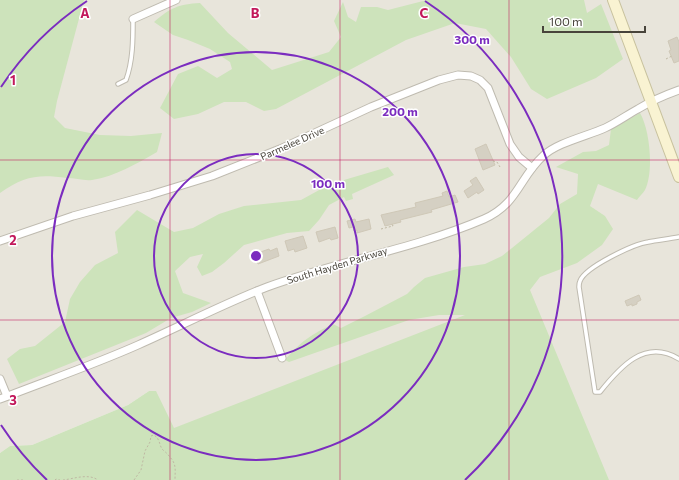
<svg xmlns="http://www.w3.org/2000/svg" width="679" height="480" font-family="Commissioner,sans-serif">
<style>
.residential{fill:#e8e5db}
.green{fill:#cde3bb}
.building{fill:#d5d0c3;stroke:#cfc8b7}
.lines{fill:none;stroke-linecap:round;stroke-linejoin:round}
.service-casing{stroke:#bfbbb0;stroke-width:5.5}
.minor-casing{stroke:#bfbbb0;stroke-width:9}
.secondary-casing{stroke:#c8c29e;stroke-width:12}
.path{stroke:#bfb8a3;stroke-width:1;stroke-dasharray:2 2;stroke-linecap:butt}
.service{stroke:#fff;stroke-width:3.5}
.minor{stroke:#fff;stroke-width:7}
.secondary{stroke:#f9f3d2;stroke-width:10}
.grid{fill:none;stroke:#c2185b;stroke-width:1;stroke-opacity:0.55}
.ring{fill:none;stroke:#7b2cbf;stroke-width:2}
.labels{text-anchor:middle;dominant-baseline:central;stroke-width:3;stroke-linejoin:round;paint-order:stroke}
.street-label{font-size:10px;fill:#48443b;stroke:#fff}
.grid-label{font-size:13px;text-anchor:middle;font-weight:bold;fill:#c2185b;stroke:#fff;stroke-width:3;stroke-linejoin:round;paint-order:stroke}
.centre{fill:#7b2cbf;stroke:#fff;stroke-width:2}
.ring-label{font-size:12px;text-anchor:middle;font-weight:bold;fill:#7b2cbf;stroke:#fff;stroke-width:3;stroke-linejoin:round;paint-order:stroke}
</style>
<rect width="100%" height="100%" fill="#f4f3ed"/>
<path class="residential" d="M0,0H679V480H193L149,391L128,405L32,445L10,446L0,453Z"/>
<g class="green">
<path d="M0,0H84L57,101L54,117L65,128L100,135L131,136L162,133L157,152C136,164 116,176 92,180C84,181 75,178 67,178C38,174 24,176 0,193Z"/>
<path d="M427,0H584L587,13L601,4L623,59L596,78L547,99L531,89L511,57L486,29L455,23L406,40L276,109L264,111L246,102H224L198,114L174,119L160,108L178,74L198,66L217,78L232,69L230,62L210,49L188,40L173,35L154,22C170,8 179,4 200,3L228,33L272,70L329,52L341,37L334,21L343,2L348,17L356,22L361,7H377L388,10Z"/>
<path d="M640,113C650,130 654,172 645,190C643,193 639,197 637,200L598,184L590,206L605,216L613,229L602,245L577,263L540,277L530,290L609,480H0V453L10,446L32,445L128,405L149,391H156L174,428L465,315H439L409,320L289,362L285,360C300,342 312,334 333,324L341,328L365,316L407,294L414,287L425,278L464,267L485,264L502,256L549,218L560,204L577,194L578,174L556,167L583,152L596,151L609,145L611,129Z"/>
<path d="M388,167L394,175L352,194L353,199L346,201L344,197L329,205L319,220L309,231L287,233L244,245L224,263L212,272L202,276L197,267L203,254L190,257L175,271L183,293L211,303L192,312L171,318L146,333L19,384L7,359L20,349L35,346L65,322L70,299L80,282L95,265L118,253L115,232L137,210L174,232L193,228L219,214L244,206L301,200L321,189L344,180Z"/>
</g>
<g class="building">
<path d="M677,37L679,42V61L674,63L669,51L671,50L668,41Z"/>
<path d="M486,144L495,165L483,170L475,149Z"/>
<path d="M476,177L484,190L478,194L477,192L468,198L464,191L473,185L470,181Z"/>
<path d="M447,191L449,197L455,195L458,202L431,210L432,212L400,220L401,222L385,226L381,215L416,207L415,203L443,196L442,193Z"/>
<path d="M355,219L356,222L369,219L371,229L357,233V230L354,231L353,227L349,228L347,221Z"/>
<path d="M335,227L338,238L331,240L330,238L319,242L316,232Z"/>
<path d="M303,236L307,248L295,252L294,249L288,251L285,241Z"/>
<path d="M277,248L279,256L258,264L255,254L269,249L270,251Z"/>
<path d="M639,295L641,300L637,302V304L632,306V304L627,306L625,301Z"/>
</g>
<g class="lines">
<g class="service-casing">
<g id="service">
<path d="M118,84L126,80C133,61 133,39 133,19"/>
<path d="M679,237C669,239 658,240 648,242C634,244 585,267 580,281C579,283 579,285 579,287L595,392H600C620,367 645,338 679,359"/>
</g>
</g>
<g class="minor-casing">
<g id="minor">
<path d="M133,19L176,0"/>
<path d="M0,241L73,216L150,195L212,176L280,149L371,107L439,80L458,75L471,76L480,80L488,88L510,144L519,157L532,168"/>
<path d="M257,291L282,358"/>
<path d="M0,379L7,396"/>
<path d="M0,399C46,381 93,365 138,345C181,326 223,304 267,287C338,261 414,249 484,219C518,204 519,178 543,156C556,143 587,136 605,128C616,123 627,115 638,109C651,101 665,95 679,90"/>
</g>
</g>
<g class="secondary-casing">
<path id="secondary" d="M613,0L679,177"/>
</g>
<g class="path">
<path d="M666,59L672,56"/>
<path d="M493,161L497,162L500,167"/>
<path d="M381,229L393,226L392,224"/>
<path d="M17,480H24"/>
<path d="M55,480L56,479L60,480"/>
<path d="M63,480C73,479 88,473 98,480"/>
<path d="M134,480L141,470L145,451L150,442L151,436L154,435C160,439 159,444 162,449C164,451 167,453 169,456C177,464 175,470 175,480"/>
</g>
<use href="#service" class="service"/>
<use href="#minor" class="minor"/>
<use href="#secondary" class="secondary"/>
</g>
<path class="grid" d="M170,0V480M340,0V480M509,0V480M0,160H679M0,320H679"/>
<g class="ring">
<circle cx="256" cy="256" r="102"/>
<circle cx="256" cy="256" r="204"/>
<path d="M47 480A306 306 0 0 1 1 425M1 87A306 306 0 0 1 87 1M425 1A306 306 0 0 1 465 480"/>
</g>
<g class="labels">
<g class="street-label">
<text transform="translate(292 143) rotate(-24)">Parmelee Drive</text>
<text transform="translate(337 265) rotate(-17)">South Hayden Parkway</text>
</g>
</g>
<g class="grid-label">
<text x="85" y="18">A</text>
<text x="255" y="18">B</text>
<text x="424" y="18">C</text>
<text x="13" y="85">1</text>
<text x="13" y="245">2</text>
<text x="13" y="405">3</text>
</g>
<circle cx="256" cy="256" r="6" class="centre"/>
<g class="ring-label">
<text x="472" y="44">300 m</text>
<text x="400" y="116">200 m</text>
<text x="328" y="188">100 m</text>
</g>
<path d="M543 26v6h102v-6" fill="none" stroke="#48443b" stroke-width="2"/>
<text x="549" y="26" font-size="12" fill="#48443b" stroke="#ffffff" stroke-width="3" paint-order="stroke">100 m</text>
</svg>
